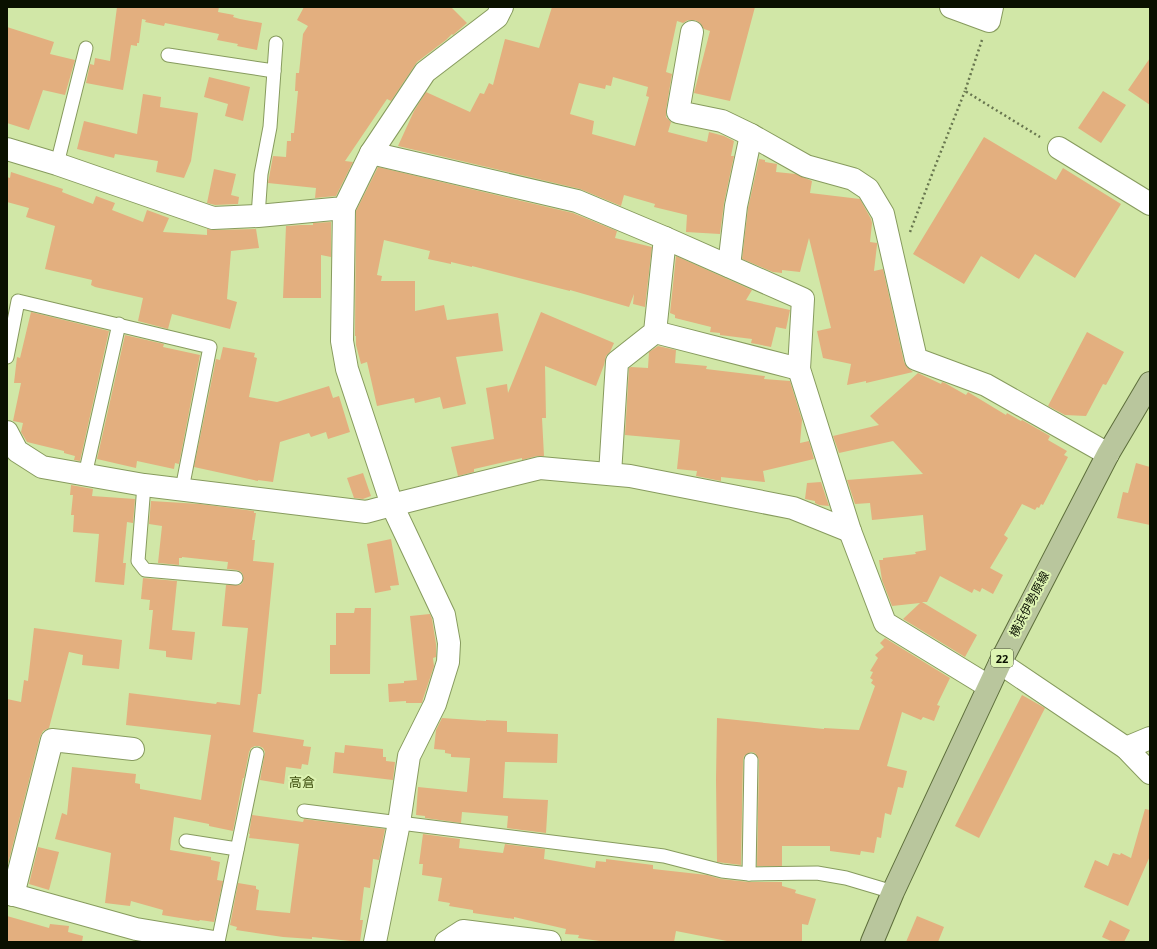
<svg xmlns="http://www.w3.org/2000/svg" width="1157" height="949" font-family="'Open Sans','Noto Sans JP',sans-serif">
<style>
.building{fill:#e3af7f;fill-rule:evenodd}
.lines{fill:none;stroke-linecap:round;stroke-linejoin:round}
.lane-casing{stroke:#879b5e;stroke-width:15}
.street-casing{stroke:#879b5e;stroke-width:24}
.primary-casing{stroke:#5d6e3b;stroke-width:24}
.path{stroke:#68764f;stroke-width:2.5;stroke-dasharray:2 3;stroke-linecap:butt}
.lane{stroke:#fff;stroke-width:13}
.street{stroke:#fff;stroke-width:22}
.primary{stroke:#b9c69d;stroke-width:22}
.labels{text-anchor:middle;dominant-baseline:central;stroke-width:4;stroke-linejoin:round;paint-order:stroke}
.shield{fill:#def4b3;stroke:#4a5436;stroke-width:1}
.shield-label{font-size:11px;font-weight:bold;fill:#0a1000}
.street-label{font-size:12px;fill:#0a1000;stroke:#def4b3}
.neighbourhood-label{font-size:13px;fill:#3c4c0d;stroke:#def4b3}
</style>
<rect width="100%" height="100%" fill="#d1e7a7"/>
<g class="building">
<path d="M117,7H219L218,12L234,15L233,17L240,19L262,23L257,50L237,46L238,44L217,40L219,34L165,23L164,26L145,22L146,20L142,19L139,43H137V46L131,45L123,90L86,83L90,64L94,65L95,58L110,61Z"/>
<path d="M304,7H451L467,23L453,35L452,34L446,40L417,62L391,101L387,99L345,161L353,162L336,196L315,198L316,188L268,183L273,156L286,157L287,141H291V133H294L298,91H295L296,73H299L303,34L308,26L297,20Z"/>
<path d="M552,7H755L730,101L694,93L710,31L704,29L700,23L695,20H688L683,23L677,21L666,72L672,74L666,110V117L671,122L668,132L707,142L709,132L724,136L734,141L731,156H734L724,203L720,234L686,232L687,215L654,207L655,204L624,195L621,206L580,189L398,146L414,111L426,92L470,112L480,93L484,94L489,83L493,85L505,39L539,48ZM613,77L648,87L646,96L649,97L635,146L592,134L594,121L570,114L579,83L605,89L606,85L611,86Z"/>
<path d="M7,27L54,42L50,54L75,60L65,95L43,90L29,130L7,123Z"/>
<path d="M1150,58V105L1128,90Z"/>
<path d="M209,77L250,87L243,121L225,116L228,104L204,97Z"/>
<path d="M1103,91L1126,105L1101,143L1078,128Z"/>
<path d="M143,94L161,97L160,107L198,113L191,161L184,178L156,172L158,161L115,154L114,158L77,149L84,121L137,134Z"/>
<path d="M984,137L1056,180L1063,168L1121,204L1075,278L1035,254L1019,279L981,256L964,284L913,254Z"/>
<path d="M759,159L765,160V162L777,164L776,172L796,174L812,181L810,193L860,199L871,219L872,223L870,242L877,243V245L874,271L883,269L904,362L907,367L913,372L866,383V381L847,385L851,364L823,358L817,331L831,328L809,238L800,272L782,270V273L773,272L742,259L748,208Z"/>
<path d="M378,167L573,213L617,231L615,238L652,247L645,307L633,304L634,294L629,307L570,290V291L472,266V267L451,262V264L428,259L430,251L384,240L377,275L382,276L381,281H415V311L444,305L447,320L498,313L503,351L456,357L466,404L443,409L440,397L415,403L414,398L377,406L367,362L361,364L356,345V336H355L356,211Z"/>
<path d="M214,169L236,174L231,195L239,197L238,204L215,205L207,203Z"/>
<path d="M11,172L63,189L62,192L93,204L96,196L115,203L112,210L143,222L147,210L169,218L163,232L207,235V229L214,230L256,229L259,248L231,251L227,299L237,302L230,329L172,314L168,329L138,321L143,298L95,287L91,285L92,280L45,269L55,226L26,217L29,208L7,202V177L10,178Z"/>
<path d="M331,222V257L321,255V298H283L286,226L301,225H313V223Z"/>
<path d="M676,256L752,290L746,300L790,310L786,329L776,327L771,347L751,343L752,339L720,335V333L710,332L711,327L675,318V315L670,313Z"/>
<path d="M31,312L109,331L80,461L74,460L75,456L64,453V451L27,442L21,432L23,423L13,421L21,383H14L17,357L20,358Z"/>
<path d="M541,312L614,343L610,352L606,356L604,365L596,386L545,366L546,418H542L544,456H537L522,460V458L474,469V472L458,476L451,447L494,439L486,388L507,384L508,393Z"/>
<path d="M1087,332L1124,352L1106,385L1103,384L1086,416L1065,415L1048,406Z"/>
<path d="M125,335L164,344L163,347L200,355L179,464L175,463L174,469L137,461L136,468L97,459Z"/>
<path d="M658,346L676,350L675,363L707,366L706,369L765,376L764,379L790,381L802,420L800,443L809,441L814,459L763,471L765,482L721,477V481L696,476L697,471L677,469L680,440L625,435L629,368L631,367L648,368L649,352Z"/>
<path d="M223,347L255,353L254,357L257,358L249,397L277,402L329,386L333,398L339,396L350,432L328,439L326,432L311,437L309,433L280,442L273,482L258,480V481L194,467L216,359L220,360Z"/>
<path d="M918,373L941,384L942,382L945,383L966,395L968,392L1006,415L1007,413L1021,421L1022,420L1050,436L1048,440L1067,451L1064,455L1068,457L1043,505L1041,504L1039,508L1037,507L1035,510L1022,504L1004,535L1008,538L990,568L1003,575L993,594L982,588L980,592L974,589L972,593L940,576L927,602H922L977,635L965,657L903,619L920,603L892,606L882,580L879,560H883V558L916,554L915,552L926,550L923,515L872,520L870,503L855,504L847,480L923,474L893,441L839,453L833,436L879,425L870,416Z"/>
<path d="M1136,463L1150,467V525L1117,518L1123,492L1128,493Z"/>
<path d="M363,473L371,496L363,499L354,498L347,478Z"/>
<path d="M821,482L829,506L819,505L815,503V501L805,499L807,483Z"/>
<path d="M71,485L93,489L92,496L135,499L133,523L127,522L123,563H126L124,585L95,582L99,534L73,532L74,515H71L73,495H70Z"/>
<path d="M151,501L200,504L254,511V513H256L252,540H255L253,561L274,563L261,694H258L253,732L304,740L303,746L311,747L308,765L302,764L301,769L286,767L284,784L260,780L265,752L263,748L259,746H255L251,748L249,752L244,778H243L233,831L209,826V824L174,817L170,850L211,857V860L220,862L217,880L223,881L214,922L200,920L199,921L162,915L163,910L131,901L130,906L105,903L111,853L55,839L62,813L67,815L72,767L136,774L135,783L140,784V789L201,800L211,735L126,725L129,693L216,704L217,702L240,705L248,628L222,626L226,585H240L243,582V575L241,572L237,570L227,569L228,562L182,557V558H179V565L158,563L162,526L149,524Z"/>
<path d="M391,539L399,585L390,586L391,590L375,593L367,544Z"/>
<path d="M143,578L177,581L172,630L195,632L192,660L166,657V651L149,649L153,610H149L150,600L141,599Z"/>
<path d="M355,608H371L370,674H330V645H336V613H354Z"/>
<path d="M430,614L432,619L436,644V657L433,658L434,666L423,699L422,703H406V701L389,702L388,684L404,683V681L417,680L410,616Z"/>
<path d="M34,628L122,640L119,669L82,665L83,655L69,652L49,728L43,731L40,737L7,868V699L21,702L24,680L28,681Z"/>
<path d="M885,638L950,678L937,705L940,706L934,721L923,717L921,720L902,712L887,766L907,771L903,788L898,787L891,815L885,813L881,838L877,837L874,853L861,851L860,855L830,851V846H782V866H757L759,760L755,753L751,752L744,756L743,760L741,865L717,862L716,780L717,718L824,729V728L859,730L875,686L871,683L873,680L870,678L873,672L870,671L878,658L875,655L884,647L880,643Z"/>
<path d="M1022,695L1045,708L979,838L955,826Z"/>
<path d="M442,718L486,721V720L507,721V732L558,734L557,763L505,762L503,798L548,800L546,833L507,828L508,816L462,812L461,823L425,818V816L416,815L418,787L467,792L470,758L451,757V754L445,753V750L434,749L436,730Z"/>
<path d="M345,745L383,749V757H386V761L395,762L393,780L333,773L335,752L344,753Z"/>
<path d="M1145,809L1150,810V856L1128,906L1084,887L1095,860L1108,866L1113,853L1120,855L1121,853L1131,858Z"/>
<path d="M252,815L303,822L304,819L385,829L379,860L373,859L370,888L364,887L360,920H363L360,942L312,937V939L283,937L236,930L237,927L230,925L238,883L256,886V889L259,890L256,910L290,913L299,844L249,838L250,834H249Z"/>
<path d="M423,834L460,839L459,848L503,853L505,844L545,849L544,859L595,868L596,861L606,862V859L653,865V869L707,875L721,879L749,882H782V886L796,890L795,893L816,899L808,925L802,924V942H732L676,931L674,942H607L578,938L579,935L565,934L566,929L514,917V919L473,913V910L449,906L450,903L438,901L442,878L422,875L423,864H419Z"/>
<path d="M38,847L59,852L49,890L29,884Z"/>
<path d="M7,916L49,928L50,924L69,926L68,932L83,936L82,942H7Z"/>
<path d="M917,916L944,927L938,942H906Z"/>
<path d="M1110,920L1130,930L1124,942H1113L1102,937Z"/>
</g>
<g class="lines">
<g class="lane-casing">
<g id="lane">
<path d="M168,55L274,71"/>
<path d="M57,164L86,48"/>
<path d="M258,216L261,174L270,127L276,43"/>
<path d="M7,357L18,301L210,347L182,489"/>
<path d="M85,475L119,324"/>
<path d="M144,485L138,561L145,570L236,578"/>
<path d="M304,811L664,856L722,871L749,874L817,873L846,878L893,892"/>
<path d="M186,841L237,849"/>
<path d="M749,874L751,760"/>
<path d="M218,942L257,754"/>
</g>
</g>
<g class="street-casing">
<g id="street">
<path d="M951,7L989,21L992,7"/>
<path d="M692,32L678,112L722,121L751,135L806,166L853,179L868,189L883,214L916,359L986,385L1108,454"/>
<path d="M1059,148L1150,204"/>
<path d="M7,149L57,164L213,218L258,216L344,208L371,153L425,72L497,17L502,7"/>
<path d="M371,153L577,201L665,238L803,299L799,369L850,531L885,623L988,686"/>
<path d="M729,266L736,206L751,135"/>
<path d="M655,332L799,369"/>
<path d="M7,432L17,451L42,467L144,485L366,512L392,505L347,369L342,341L344,208"/>
<path d="M610,474L617,362L655,332L665,238"/>
<path d="M1000,663L1126,748L1150,773"/>
<path d="M1126,748L1150,738"/>
<path d="M7,893L136,929L214,942"/>
<path d="M13,895L52,740L133,749"/>
<path d="M375,942L399,823L409,756L435,704L448,662L449,643L444,615L392,505L540,468L630,476L793,508L850,531"/>
<path d="M446,942L463,931L550,942"/>
</g>
</g>
<g class="primary-casing">
<path id="primary" d="M872,942L893,892L1000,663L1108,454L1150,383"/>
</g>
<g class="path">
<path d="M982,40L965,91L1040,137"/>
<path d="M910,232L934,169L965,91"/>
</g>
<use href="#lane" class="lane"/>
<use href="#street" class="street"/>
<use href="#primary" class="primary"/>
</g>
<g class="labels">
<rect class="shield" x="991" y="649" width="22" height="18" rx="3"/>
<g class="shield-label">
<text x="1002" y="658">22</text>
</g>
<g class="street-label">
<text transform="translate(1029 604) rotate(-63)">横浜伊勢原線</text>
</g>
<g class="neighbourhood-label">
<text x="302" y="782">高倉</text>
</g>
</g>
<rect width="1157" height="949" fill="none" stroke="#0a1000" stroke-width="16"/>
</svg>
